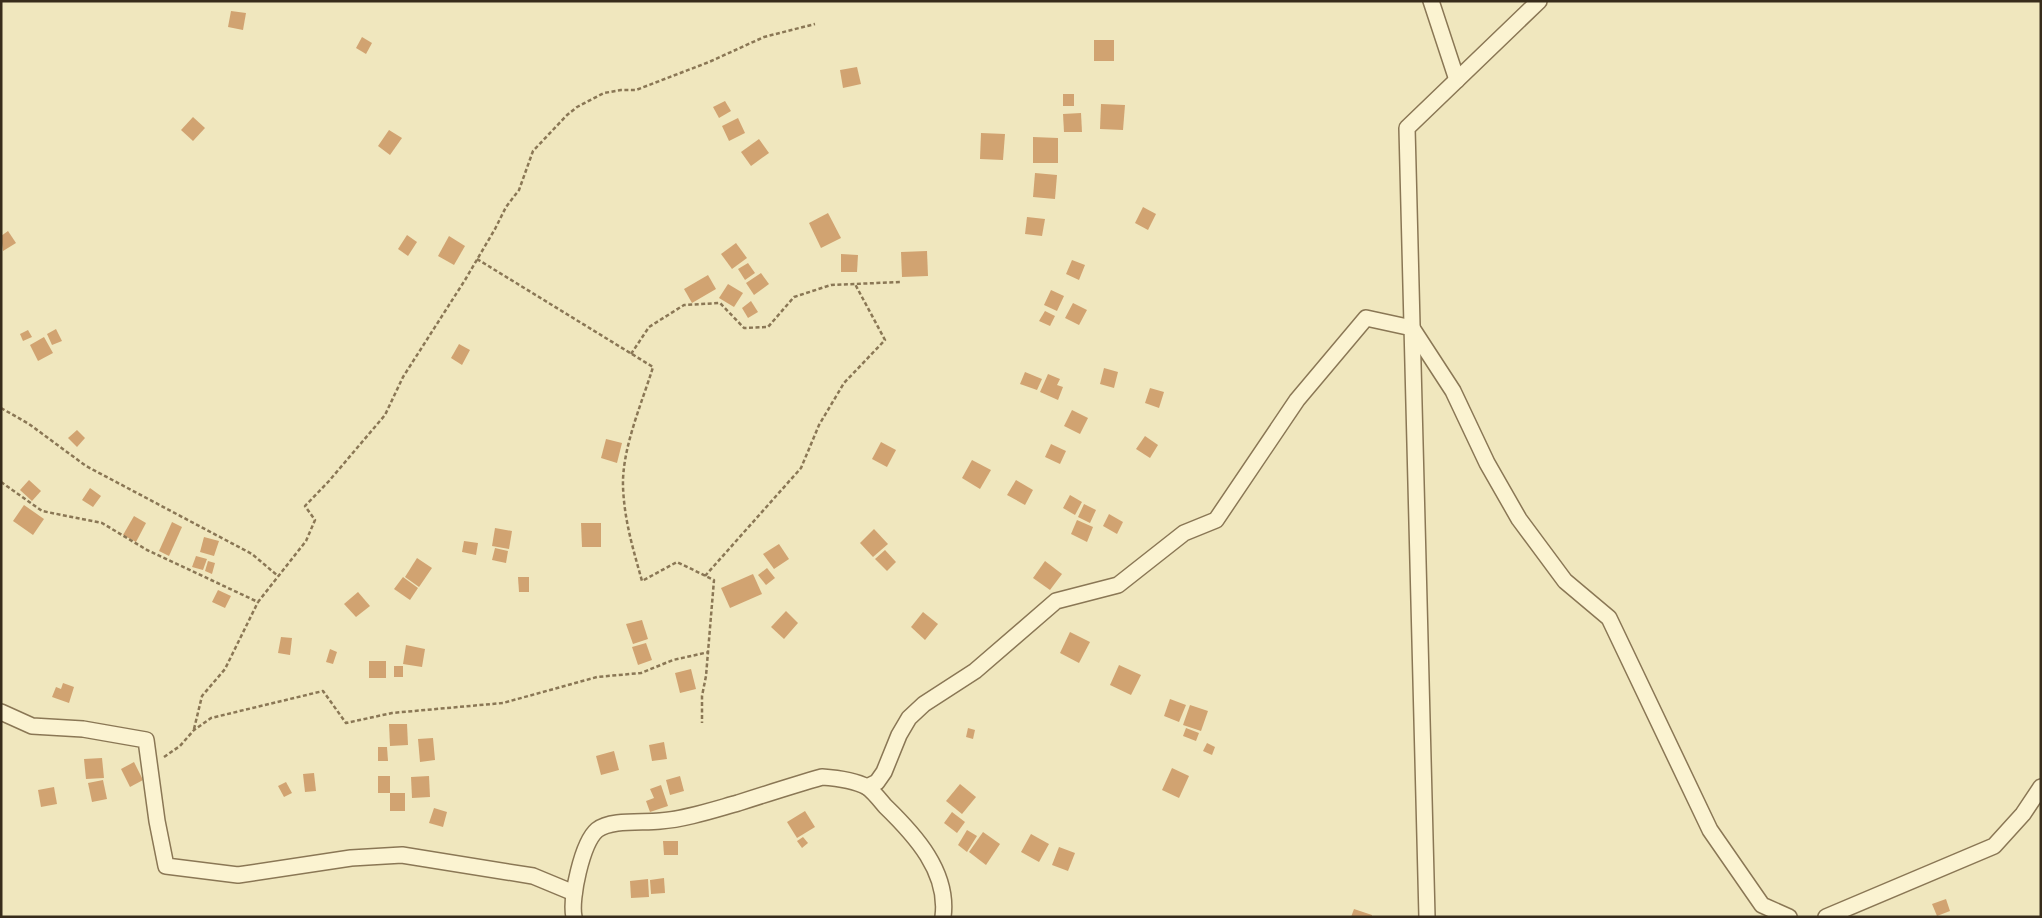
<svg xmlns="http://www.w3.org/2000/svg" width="2042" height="918" font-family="'Source Serif 4',serif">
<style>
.building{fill:#d1a371}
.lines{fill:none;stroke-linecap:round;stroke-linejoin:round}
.street-casing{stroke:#8a7755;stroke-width:18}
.path{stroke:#8a7755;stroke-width:2.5;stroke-dasharray:4 2.5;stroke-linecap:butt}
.street{stroke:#fbf3d1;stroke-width:15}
</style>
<rect width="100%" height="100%" fill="#f0e7be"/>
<g class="building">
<path d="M231,11L246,13L243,30L228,27Z"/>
<path d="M362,37L372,43L366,54L356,48Z"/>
<rect x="1094" y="40" width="20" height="21"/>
<path d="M857,67L861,84L843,88L840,70Z"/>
<rect x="1063" y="94" width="11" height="12"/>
<path d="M725,101L731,111L719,118L713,107Z"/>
<path d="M1101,104L1125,105L1123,130L1100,129Z"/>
<path d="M1081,113L1082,132H1064L1063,114Z"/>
<path d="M193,117L205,128L193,141L181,130Z"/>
<path d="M738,118L745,133L729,141L722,126Z"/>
<path d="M389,130L402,138L390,155L378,146Z"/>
<path d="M981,133L1005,134L1003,160L980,159Z"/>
<path d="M1033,137L1058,138V163H1033Z"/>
<path d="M759,139L769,153L751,166L741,152Z"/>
<path d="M1035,173L1057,175L1055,199L1033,197Z"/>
<path d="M1143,207L1156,214L1148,230L1135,223Z"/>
<path d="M828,213L841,238L821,248L809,223Z"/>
<path d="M1027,217L1045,219L1042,236L1025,234Z"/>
<path d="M8,231L16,243L3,251L1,236Z"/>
<path d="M407,235L417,242L408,256L398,249Z"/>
<path d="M449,236L465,246L454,265L438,256Z"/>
<path d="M736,243L747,258L732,269L721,254Z"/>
<path d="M927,251L928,276L902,277L901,252Z"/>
<path d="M841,254L858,255L857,272H841Z"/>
<path d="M1072,260L1085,265L1079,280L1066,274Z"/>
<path d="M748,263L755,273L745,280L738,269Z"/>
<path d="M761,273L769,284L754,295L746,283Z"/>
<path d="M708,275L716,289L692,303L684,289Z"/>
<path d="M728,284L743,293L734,307L719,298Z"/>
<path d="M1051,290L1064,296L1057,311L1044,305Z"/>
<path d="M751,301L758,312L748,318L742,308Z"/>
<path d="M1073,303L1087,310L1079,325L1065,318Z"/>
<path d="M1045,311L1055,316L1050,326L1039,321Z"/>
<path d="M56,329L62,341L52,345L47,334Z"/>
<path d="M28,330L32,337L23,341L20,334Z"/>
<path d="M44,337L53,353L38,361L30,345Z"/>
<path d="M459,344L470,350L462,365L451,358Z"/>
<path d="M1104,368L1118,372L1114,388L1100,384Z"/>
<path d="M1025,372L1042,379L1037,390L1020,384Z"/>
<path d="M1048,374L1060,379L1057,385L1063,387L1058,400L1040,392Z"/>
<path d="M1150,388L1164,392L1159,408L1145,403Z"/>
<path d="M1072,410L1088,418L1080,434L1064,426Z"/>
<path d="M77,430L85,438L77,447L68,438Z"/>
<path d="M1145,436L1158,445L1150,458L1136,449Z"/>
<path d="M606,439L622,443L617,463L601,458Z"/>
<path d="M881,442L896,450L887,467L872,459Z"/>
<path d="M1051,444L1066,451L1060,464L1045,457Z"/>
<path d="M972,460L991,470L980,489L962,478Z"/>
<path d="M29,480L41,491L32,501L20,490Z"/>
<path d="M1016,480L1033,490L1025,505L1007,495Z"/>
<path d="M90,488L101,496L93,507L82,500Z"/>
<path d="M1070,495L1082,502L1075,515L1063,508Z"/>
<path d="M1084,504L1096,510L1090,523L1078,517Z"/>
<path d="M24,505L44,519L33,535L13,521Z"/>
<path d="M1109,514L1123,522L1117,534L1103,526Z"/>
<path d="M134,516L146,523L136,542L123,535Z"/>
<path d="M1077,520L1093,527L1087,542L1071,534Z"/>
<path d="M172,522L182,527L169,556L159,551Z"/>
<path d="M581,523H601V547H582Z"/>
<path d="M495,528L512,531L509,549L492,546Z"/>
<path d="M874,529L888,544L873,557L860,543Z"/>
<path d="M204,537L219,541L214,556L200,552Z"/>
<path d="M464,541L478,543L476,555L462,552Z"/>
<path d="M779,544L789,559L774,569L763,554Z"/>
<path d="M495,548L508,551L506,563L492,560Z"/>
<path d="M885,550L896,562L887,571L875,559Z"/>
<path d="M196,556L207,559L203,570L192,567Z"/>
<path d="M417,558L432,568L419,587L405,577Z"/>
<path d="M208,561L215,563L212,574L205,571Z"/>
<path d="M1045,561L1062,574L1050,590L1033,578Z"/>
<path d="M767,568L775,578L766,585L758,575Z"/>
<path d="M753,574L762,594L730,608L721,588Z"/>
<path d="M403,577L418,588L410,600L394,589Z"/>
<path d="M518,577H529V592H519Z"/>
<path d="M218,590L231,596L225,608L212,602Z"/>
<path d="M358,592L370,606L356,617L344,604Z"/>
<path d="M786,611L798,623L784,639L771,627Z"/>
<path d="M923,612L938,624L925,640L911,627Z"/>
<path d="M642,620L648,639L633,644L626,624Z"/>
<path d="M1070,632L1090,642L1079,663L1060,653Z"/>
<path d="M281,637L292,638L290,655L278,653Z"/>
<path d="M646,643L652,660L638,665L632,647Z"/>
<path d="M406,645L425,649L422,667L403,664Z"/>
<path d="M330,649L337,652L333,664L326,662Z"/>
<rect x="369" y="661" width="17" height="17"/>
<path d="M1119,665L1141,675L1131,695L1110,685Z"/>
<rect x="394" y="666" width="9" height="11"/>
<path d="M691,669L696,689L680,693L675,673Z"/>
<path d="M63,683L74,687L69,703L52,697L56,687L61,689Z"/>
<path d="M1170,699L1186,705L1179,722L1164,716Z"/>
<path d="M1190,705L1208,711L1201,731L1183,725Z"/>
<path d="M389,724H407L408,745L390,746Z"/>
<path d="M968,728L975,730L973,739L966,737Z"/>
<path d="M1186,728L1199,733L1196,741L1183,736Z"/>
<path d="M433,738L435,760L420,762L418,739Z"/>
<path d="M664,742L667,759L652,761L649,745Z"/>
<path d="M1207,743L1215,747L1212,755L1203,751Z"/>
<path d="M378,747H387L388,761H378Z"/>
<path d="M614,751L619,770L601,775L596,756Z"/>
<path d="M102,758L104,778L86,779L84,759Z"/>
<path d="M134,762L143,780L130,787L121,769Z"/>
<path d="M1172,768L1189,776L1179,798L1162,790Z"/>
<path d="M314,773L316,791L305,792L303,774Z"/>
<rect x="378" y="776" width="12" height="17"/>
<path d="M429,776L430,797L412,798L411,777Z"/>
<path d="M680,776L684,791L670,795L666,780Z"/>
<path d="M103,780L107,799L92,802L88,783Z"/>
<path d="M286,782L292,793L284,797L278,786Z"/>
<path d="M960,784L976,797L962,814L946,801Z"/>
<path d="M661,785L668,806L650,812L646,801L654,798L650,789Z"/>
<path d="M54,787L57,804L41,807L38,790Z"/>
<rect x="390" y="793" width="15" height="18"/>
<path d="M434,808L447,812L443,827L429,823Z"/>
<path d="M805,811L815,827L797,838L787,822Z"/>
<path d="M952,812L965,822L957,833L944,823Z"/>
<path d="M967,830L977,836L967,852L958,845Z"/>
<path d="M983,832L1000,844L986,865L969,852Z"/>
<path d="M1031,834L1049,844L1039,862L1021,852Z"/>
<path d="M803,837L808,843L802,848L797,841Z"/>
<path d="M663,841H678V855H664Z"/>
<path d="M1059,847L1075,853L1068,871L1052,865Z"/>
<path d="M664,878L665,893L651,894L650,880Z"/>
<path d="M648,879L649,897L631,898L630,881Z"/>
<path d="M1946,899L1950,911L1937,916L1932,904Z"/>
<path d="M1354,909L1372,915V917H1351Z"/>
</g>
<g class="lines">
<g class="street-casing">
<g id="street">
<path d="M1431,1L1457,80"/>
<path d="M1,712L32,726L83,729L146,740L157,821L166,866L238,875L351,858L402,855L533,876L574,893"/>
<path d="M867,787L877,782L884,772L899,735L909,718L924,704L975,671L1056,601L1118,585L1184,533L1216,520L1297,400L1366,318L1412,328L1453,391L1487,463L1519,519L1565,581L1609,618L1710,830L1762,905L1789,917"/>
<path d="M574,917C570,899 582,843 597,830C611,819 643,823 660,821C686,819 713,810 738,803C766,794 794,785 822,777C836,778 854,780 867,787C873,791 880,800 885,806C915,835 949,872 943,917"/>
<path d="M1427,917L1407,128L1539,1"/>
<path d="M1826,917L1994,846L2023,814L2041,787"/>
</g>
</g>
<g class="path">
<path d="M477,259L653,367C642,403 622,448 623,486C624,519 633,549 642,581L677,562L714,580L706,676L702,696V723"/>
<path d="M631,354L649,327L684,305L720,303L744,328L768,327L794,297L831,285L900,282"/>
<path d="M1,408L29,424L86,466L252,554L278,576"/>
<path d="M1,482L42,511L102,523L147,550L258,602L306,541L315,520L305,506L329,481L385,415L403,377L465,280L495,229L506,207L519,190L533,151L567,115L577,107L604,93L621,90H636L709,62L764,37L815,24"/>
<path d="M705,576L801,468L819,425L844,383L885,340L855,284"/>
<path d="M194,729L202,696L225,669L258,602"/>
<path d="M164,757L180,746L194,730L211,718L323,691L346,723L392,713L503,703L597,677L641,673L673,660L709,652"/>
</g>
<use href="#street" class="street"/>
</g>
<rect width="2042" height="918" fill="none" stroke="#382c1b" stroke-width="5"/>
</svg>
